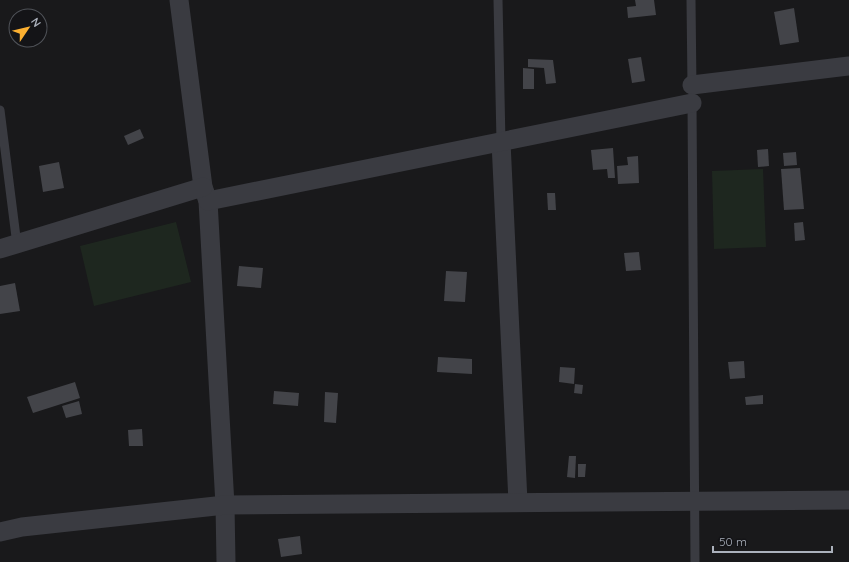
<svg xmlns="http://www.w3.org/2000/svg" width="849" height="562" font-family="Quicksand,sans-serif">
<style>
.green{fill:#1e271f}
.building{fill:#434449}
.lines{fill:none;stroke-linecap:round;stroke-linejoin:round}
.service{stroke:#3a3b41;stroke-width:9}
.minor{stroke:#3a3b41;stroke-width:19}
</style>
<rect width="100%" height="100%" fill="#19191b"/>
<g class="green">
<path d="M763,169L766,247L714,249L712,171Z"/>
<path d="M176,222L191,282L94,306L80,246Z"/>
</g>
<g class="building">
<path d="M635,0H654L656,15L628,18L627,7L636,6Z"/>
<path d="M794,8L799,42L780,45L774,12Z"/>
<path d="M641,57L645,81L632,83L628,59Z"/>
<path d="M528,59L553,60L556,83L546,84L544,68L528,67Z"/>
<path d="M523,68L534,69V89H523Z"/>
<path d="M140,129L144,138L128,145L124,136Z"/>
<path d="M613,148L615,178H608L607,169L593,170L591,150Z"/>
<path d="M768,149L769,166L758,167L757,150Z"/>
<path d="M796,152L797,165L784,166L783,153Z"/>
<path d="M638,156L639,183L618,184L617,166L628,165L627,157Z"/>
<path d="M59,162L64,188L43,192L39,166Z"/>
<path d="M800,168L804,209L784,210L781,169Z"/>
<path d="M547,193H555L556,210H548Z"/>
<path d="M803,222L805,240L795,241L794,223Z"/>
<path d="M639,252L641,270L626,271L624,253Z"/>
<path d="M239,266L263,268L261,288L237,286Z"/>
<path d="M446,271L467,272L465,302L444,301Z"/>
<path d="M15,283L20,311L0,314V286Z"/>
<path d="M438,357L472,359V374L437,372Z"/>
<path d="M744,361L745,378L730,379L728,362Z"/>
<path d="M560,367L575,368L574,384L559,382Z"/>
<path d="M75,382L80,398L33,413L27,397Z"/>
<path d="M575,384L583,385L582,394L574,393Z"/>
<path d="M274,391L299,393L298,406L273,404Z"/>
<path d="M325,392L338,393L336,423L324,422Z"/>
<path d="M763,395V404L746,405L745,397Z"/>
<path d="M79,401L82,414L66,418L62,406Z"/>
<path d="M142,429L143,446H129L128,430Z"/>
<path d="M569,456H576L575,478L567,477Z"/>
<path d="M578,464H586L585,477H578Z"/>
<path d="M300,536L302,554L281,557L278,539Z"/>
</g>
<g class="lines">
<g class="service">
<path d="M498,0L501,142"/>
<path d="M691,0L692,87"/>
<path d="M692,101L695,562"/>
<path d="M0,110L17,245"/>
</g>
<g class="minor">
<path d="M179,0L203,187L208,201L225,505L226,562"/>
<path d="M692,85L849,66"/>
<path d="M501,142L518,502"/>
<path d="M208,201L692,103"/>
<path d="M0,249L203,187"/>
<path d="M0,532L22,527L225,505L849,500"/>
</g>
</g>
<g transform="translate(28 28) rotate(55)"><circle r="19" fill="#141417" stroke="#505359"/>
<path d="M0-3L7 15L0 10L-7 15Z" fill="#fcb031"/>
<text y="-6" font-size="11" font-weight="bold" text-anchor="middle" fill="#abb1bc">N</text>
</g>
<path d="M713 546v6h119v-6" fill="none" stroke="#abb1bc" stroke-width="2"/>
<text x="719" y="546" font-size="12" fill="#abb1bc" stroke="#141417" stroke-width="3" paint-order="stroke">50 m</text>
</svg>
